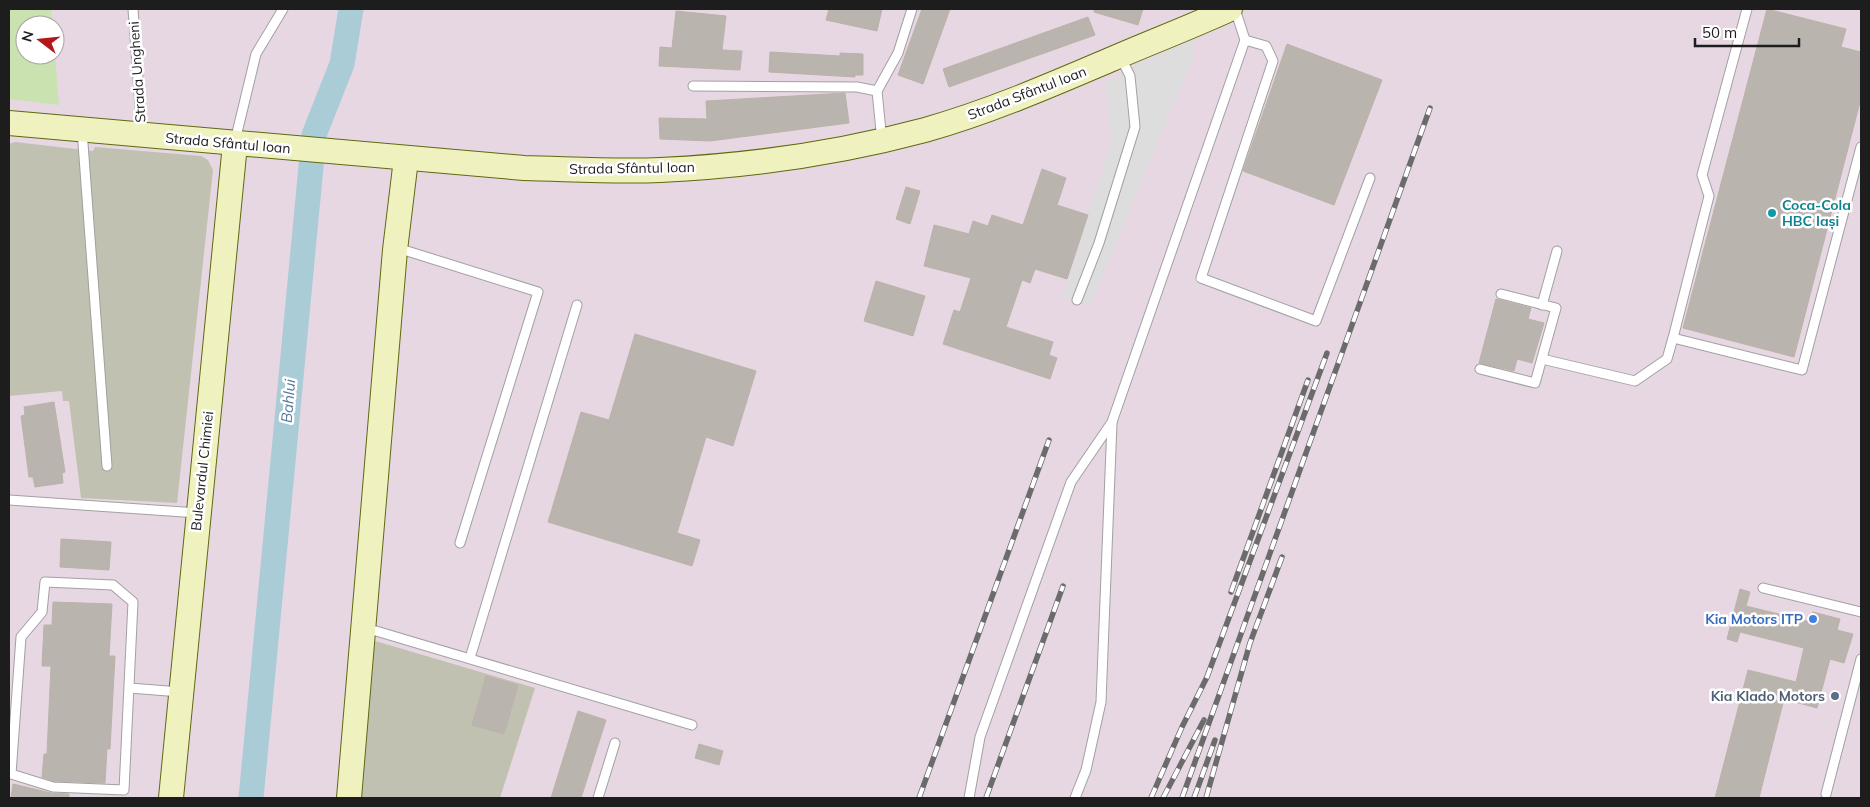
<svg xmlns="http://www.w3.org/2000/svg" width="1870" height="807" font-family="Mulish,sans-serif">
<style>
.industrial{fill:#e6d7e3;fill-rule:evenodd}
.construction{fill:#c1c1b1}
.grass{fill:#c9e2b0}
.parking{fill:#ddd}
.lines{fill:none;stroke-linecap:round;stroke-linejoin:round}
.river{stroke:#aaccd6;stroke-width:25}
.building{fill:#bab4ae;stroke:#bdb2a9}
.lane-casing{stroke:#a1a1a1;stroke-width:11}
.secondary-casing{stroke:#5f6811;stroke-width:26}
.lane{stroke:#fff;stroke-width:9}
.secondary{stroke:#eff2be;stroke-width:24}
.rail-casing{stroke:#6b6b6b;stroke-width:5.5}
.rail{stroke:#fff;stroke-width:4;stroke-dasharray:11;stroke-linecap:butt}
.culture-dot{fill:#0f9aa8;stroke:#fff;stroke-width:2}
.shop-dot{fill:#3f7fe0;stroke:#fff;stroke-width:2}
.service-dot{fill:#5c6f8a;stroke:#fff;stroke-width:2}
.labels{text-anchor:middle;dominant-baseline:central;stroke-width:5;stroke-linejoin:round;paint-order:stroke}
.street-label{font-size:14px;fill:#1d1d1d;stroke:#fff}
.culture-label{font-size:14px;font-weight:bold;fill:#0d838f;stroke:#fff;text-anchor:start}
.shop-label{font-size:14px;font-weight:bold;fill:#366cbe;stroke:#fff;text-anchor:end}
.service-label{font-size:14px;font-weight:bold;fill:#4e5e75;stroke:#fff;text-anchor:end}
.water-label{font-size:15px;font-style:italic;fill:#52779b;stroke:#fff}
</style>
<rect width="100%" height="100%" fill="#edeae5"/>
<path class="industrial" d="M9,9H1861V798H9ZM25,25H55V55H25Z"/>
<g class="construction">
<path d="M15,142L93,151L95,147L201,156L208,160L213,170L177,503L81,498L69,401H63L62,391L9,396V144Z"/>
<path d="M372,640L535,688L500,798H359Z"/>
</g>
<path class="grass" d="M9,9H51L52,25H25V55H55L59,105L9,99Z"/>
<path class="parking" d="M1193,38L1194,55L1090,305L1063,298L1112,139L1105,83Z"/>
<g class="lines">
<path class="river" d="M251,798L314,135L342,64L351,9"/>
</g>
<g class="building">
<path d="M829,9H882L877,31L826,20Z"/>
<path d="M922,9H950L923,84L898,75Z"/>
<path d="M1094,9H1143L1138,25L1094,12Z"/>
<path d="M1767,9L1846,29L1841,47L1861,52V98L1794,357L1683,328Z"/>
<path d="M676,11L726,16L722,50L742,51L740,70L659,66L660,47L672,48Z"/>
<path d="M1088,17L1095,35L949,87L943,69Z"/>
<path d="M1287,44L1382,80L1334,205L1243,171Z"/>
<path d="M770,52L840,56V53L863,54V75H855V77L769,72Z"/>
<path d="M845,93L849,123L710,141L660,139L659,118L707,119L706,101Z"/>
<path d="M1042,169L1066,178L1057,205L1088,215L1067,279L1035,269L1030,283L1022,280L1006,327L1053,342L1049,355L1057,358L1050,379L943,344L954,310L960,312L971,278L924,266L934,225L969,234L973,221L988,226L992,215L1023,225Z"/>
<path d="M906,187L920,191L910,224L896,219Z"/>
<path d="M876,281L925,296L913,336L864,321Z"/>
<path d="M1496,299L1531,308L1528,319L1544,323L1532,363L1517,359L1514,371L1479,363Z"/>
<path d="M635,334L756,371L733,446L706,437L677,533L700,540L692,566L548,522L581,412L609,420Z"/>
<path d="M54,402L65,472L62,473L63,483L35,487L33,477H29L21,416L25,415L24,407Z"/>
<path d="M61,539L111,542L109,570L60,567Z"/>
<path d="M1740,589L1750,592L1746,606L1811,622L1813,612L1840,619L1837,630L1853,634L1844,663L1830,659L1817,708L1784,699L1759,798H1715L1748,670L1796,682L1804,648L1740,632L1737,642L1727,639Z"/>
<path d="M53,602L112,604L109,656H115L110,749H107L105,783L54,781L42,777L44,754H47L51,666H42L44,625H52Z"/>
<path d="M486,676L518,685L504,734L472,725Z"/>
<path d="M578,711L606,720L581,798H551Z"/>
<path d="M699,744L723,751L719,765L695,758Z"/>
<path d="M13,784L51,793L69,794V798H11Z"/>
</g>
<g class="lines">
<g class="lane-casing">
<g id="lane">
<path d="M133,9L142,134"/>
<path d="M1235,9L1245,40L1266,46L1273,61L1201,278L1316,321L1370,178"/>
<path d="M1747,9L1702,175L1709,196L1673,338L1802,370L1861,147"/>
<path d="M693,86L857,87L877,91"/>
<path d="M82,130L107,466"/>
<path d="M235,141L256,54L283,9"/>
<path d="M882,141L877,91L898,53L912,9"/>
<path d="M396,250L407,251L538,292L460,543"/>
<path d="M1077,300L1099,243L1135,127L1130,76L1120,56"/>
<path d="M1542,305L1557,251"/>
<path d="M1542,359L1635,381L1667,359L1673,338"/>
<path d="M1480,369L1535,383L1556,308L1501,294"/>
<path d="M9,500L198,513"/>
<path d="M45,582L113,585L133,602L124,790L53,787L11,774L21,637L42,612Z"/>
<path d="M1763,588L1861,612"/>
<path d="M363,630L376,631L692,725"/>
<path d="M470,658L577,305"/>
<path d="M130,688L180,692"/>
<path d="M1826,794L1861,659"/>
<path d="M598,798L615,743"/>
<path d="M969,798L980,737L1071,482L1112,422L1245,40"/>
<path d="M1075,798L1086,770L1101,702L1112,423"/>
</g>
</g>
<g class="secondary-casing">
<g id="secondary">
<path d="M9,123L524,168C570,169 615,172 660,170C748,166 839,153 925,130C989,112 1051,85 1112,59C1151,42 1191,27 1230,9"/>
<path d="M171,798L235,144"/>
<path d="M349,798L395,250L406,159"/>
</g>
</g>
<use href="#lane" class="lane"/>
<use href="#secondary" class="secondary"/>
<g class="rail-casing">
<g id="rail">
<path d="M1231,592L1308,380"/>
<path d="M919,798L1049,440"/>
<path d="M986,798L1063,586"/>
<path d="M1151,798L1182,727L1207,677L1327,353"/>
<path d="M1163,798L1204,720"/>
<path d="M1182,798L1430,108"/>
<path d="M1194,798L1215,740"/>
<path d="M1206,798L1250,643L1282,557"/>
</g>
</g>
<use href="#rail" class="rail"/>
</g>
<circle class="culture-dot" cx="1772" cy="213" r="5"/>
<circle class="shop-dot" cx="1813" cy="619" r="5"/>
<circle class="service-dot" cx="1835" cy="696" r="5"/>
<g class="labels">
<g class="street-label">
<text transform="translate(137 72) rotate(-94)">Strada Ungheni</text>
<text transform="translate(1027 93) rotate(-21)">Strada Sfântul Ioan</text>
<text transform="translate(228 143) rotate(5)">Strada Sfântul Ioan</text>
<text transform="translate(632 168) rotate(-1)">Strada Sfântul Ioan</text>
<text transform="translate(202 471) rotate(-84)">Bulevardul Chimiei</text>
</g>
<g class="culture-label">
<text x="1782" y="205">Coca-Cola<tspan x="1782" dy="16">HBC Iași</tspan></text>
</g>
<g class="shop-label">
<text x="1803" y="619">Kia Motors ITP</text>
</g>
<g class="service-label">
<text x="1825" y="696">Kia Klado Motors</text>
</g>
<g class="water-label">
<text transform="translate(288 401) rotate(-85)">Bahlui</text>
</g>
</g>
<rect width="1870" height="807" fill="none" stroke="#1d1d1d" stroke-width="20"/>
<g transform="translate(40 40) rotate(286)"><circle r="24" fill="#ffffff" stroke="#a5a5a5"/>
<path d="M0-4L9 19L0 12L-9 19Z" fill="#b41717"/>
<text y="-8" font-size="14" font-weight="bold" text-anchor="middle" fill="#1d1d1d">N</text>
</g>
<path d="M1695 38v8h104v-8" fill="none" stroke="#1d1d1d" stroke-width="2.5"/>
<text x="1702" y="38" font-size="15" fill="#1d1d1d" stroke="#ffffff" stroke-width="4" paint-order="stroke">50 m</text>
</svg>
